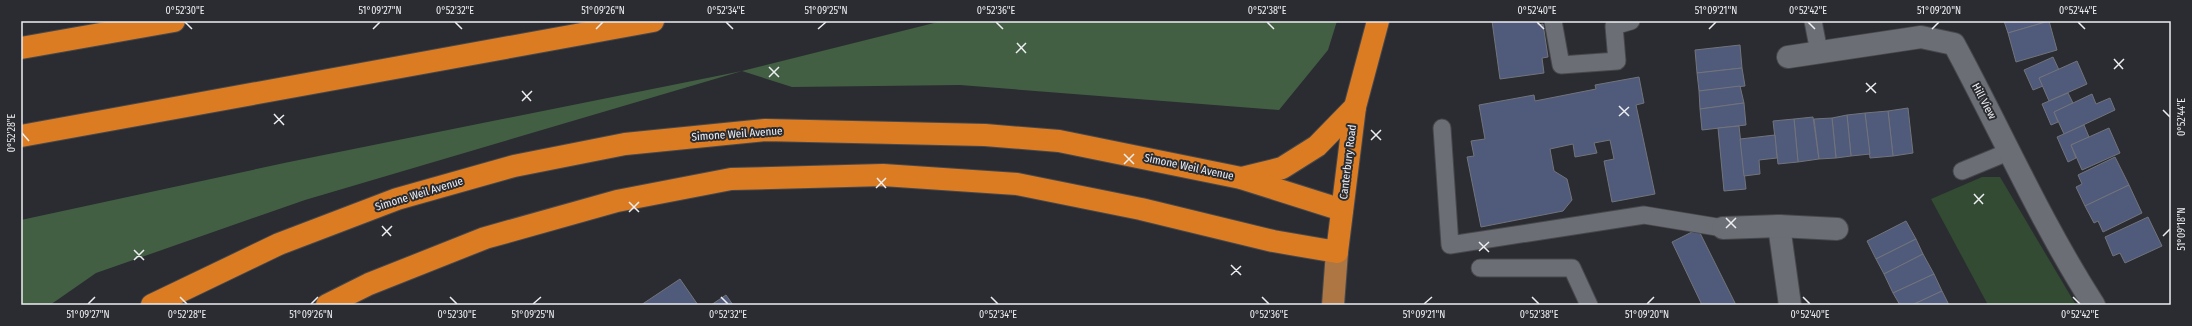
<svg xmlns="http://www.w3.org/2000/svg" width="2192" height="326" font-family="'Fira Sans Condensed',sans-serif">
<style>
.green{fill:#324b32}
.forest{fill:#435f43}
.building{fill:#505b7c;stroke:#72747b}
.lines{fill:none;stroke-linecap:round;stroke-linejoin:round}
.lane-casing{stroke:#47484d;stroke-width:19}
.street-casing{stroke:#47484d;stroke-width:24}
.primary-casing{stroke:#47484d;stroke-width:24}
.highway-casing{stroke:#47484d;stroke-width:24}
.lane{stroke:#6b6e74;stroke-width:17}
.street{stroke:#6b6e74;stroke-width:22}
.primary{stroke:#ae7643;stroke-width:22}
.highway{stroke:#db7c22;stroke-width:22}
.ticks{fill:none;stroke:#edeef2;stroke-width:1.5}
.labels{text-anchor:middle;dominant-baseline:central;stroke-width:4;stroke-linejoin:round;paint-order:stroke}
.street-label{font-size:11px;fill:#edeef2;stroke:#2a2c31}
.neatline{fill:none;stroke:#edeef2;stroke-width:1.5}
.ticks-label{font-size:10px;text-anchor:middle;fill:#edeef2}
</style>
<rect width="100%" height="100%" fill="#2a2c31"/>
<path class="green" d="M1982,177H2000L2076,305H1988L1931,199Z"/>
<path class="forest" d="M942,21H1337L1328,50L1279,110L960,85L792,87L742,71L305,200L96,273L50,305H21V220L289,162L742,71Z"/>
<g class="building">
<path d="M1492,21H1538V25L1543,24L1548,57L1542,58L1544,73L1500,79Z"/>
<path d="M2004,21H2049L2008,33Z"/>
<path d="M2049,21L2057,50L2016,62L2008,33Z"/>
<path d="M1740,45L1742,68L1697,73L1695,50Z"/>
<path d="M2053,57L2059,70L2039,78L2043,86L2033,90L2024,70Z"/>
<path d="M2077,61L2087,84L2049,101L2039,78Z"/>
<path d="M1742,68L1745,86L1699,91L1697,73Z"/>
<path d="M1639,77L1644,103L1636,105L1655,194L1612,202L1604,161L1614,159L1610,140L1594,143L1597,153L1575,157L1573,144L1550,149L1554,171L1567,179L1572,200L1563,211L1481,227L1467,157L1474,156L1471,141L1485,139L1479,105L1534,95L1535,101L1596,89L1595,85Z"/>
<path d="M1740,86L1744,103L1700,109L1699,91Z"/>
<path d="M2068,93L2073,103L2054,112L2058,122L2051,125L2042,104Z"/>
<path d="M2092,94L2096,104L2110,98L2115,110L2064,134L2054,112Z"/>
<path d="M1744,103L1746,125L1702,130L1700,109Z"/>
<path d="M1908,108L1913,153L1893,156L1888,111Z"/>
<path d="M1888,111L1893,156L1870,158L1865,113Z"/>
<path d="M1865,113L1870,154L1851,156L1847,115Z"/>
<path d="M1847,115L1851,156L1836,158L1832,118Z"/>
<path d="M1813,117L1819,159L1798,162L1794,119Z"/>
<path d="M1832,118L1836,158L1819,159L1814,119Z"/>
<path d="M1794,119L1798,162L1778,164L1773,121Z"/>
<path d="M2084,125L2089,137L2071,145L2076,158L2068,162L2057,137Z"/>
<path d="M1739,126L1746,189L1724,191L1718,128Z"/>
<path d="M2109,128L2120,153L2082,170L2071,145Z"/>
<path d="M1775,135L1777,158L1759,160L1760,174L1744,176L1740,139Z"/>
<path d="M2115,157L2129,185L2085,206L2076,187L2082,184L2078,175Z"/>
<path d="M2129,185L2142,213L2103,232L2098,221L2094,223L2085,206Z"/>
<path d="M2148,217L2162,246L2125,263L2120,253L2113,256L2105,237Z"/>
<path d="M1906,221L1916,239L1876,259L1867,241Z"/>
<path d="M1698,229L1736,305H1702L1672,242Z"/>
<path d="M1916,239L1923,254L1884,274L1876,259Z"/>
<path d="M1923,254L1934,274L1893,293L1884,274Z"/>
<path d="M1934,274L1942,291L1912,305H1900L1893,293Z"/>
<path d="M680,279L698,305H641Z"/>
<path d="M1942,291L1949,305H1912Z"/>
<path d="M726,295L733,305H711Z"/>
</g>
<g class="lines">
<g class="lane-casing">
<g id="lane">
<path d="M1553,21L1561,65L1617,61L1614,26L1631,21"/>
<path d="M1813,21L1819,52"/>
<path d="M1442,128L1450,245L1644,215L1723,228"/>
<path d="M1962,171L2008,152"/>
<path d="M1480,268H1572L1589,305"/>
</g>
</g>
<g class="street-casing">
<g id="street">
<path d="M1788,57L1921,37L1954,44C2001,131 2040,221 2094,305"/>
<path d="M1779,226L1790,305"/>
<path d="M1723,228L1779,226L1837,229"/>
</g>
</g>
<g class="primary-casing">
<path id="primary" d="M1333,305L1337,252"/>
</g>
<g class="highway-casing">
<g id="highway">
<path d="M21,48L174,21"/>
<path d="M21,136L653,21"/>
<path d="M1242,178L1282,168L1317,146L1355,107"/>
<path d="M152,305L279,244L397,199L514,166L625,144L765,130L985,135L1059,141L1241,178L1342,210"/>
<path d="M327,305L369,284L485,238L617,201L731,179L883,175L1017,184L1141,209L1273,241L1337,252L1355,107L1378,21"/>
</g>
</g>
<use href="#lane" class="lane"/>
<use href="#street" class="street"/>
<use href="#primary" class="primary"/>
<use href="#highway" class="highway"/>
</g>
<path class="ticks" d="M185,22L192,29M455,22L462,29M726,22L733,29M996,22L1003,29M1267,22L1274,29M1537,22L1544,29M1808,22L1815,29M2078,22L2085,29M373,29L380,22M596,29L603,22M818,29L826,22M1709,29L1716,22M1932,29L1939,22M1017,43L1026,53M1016,53L1026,43M2114,59L2123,69M769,67L779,77M2114,69L2124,59M769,77L779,67M1866,83L1876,93M522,91L531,101M1866,92L1876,83M522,101L532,91M1619,106L1629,116M2163,110L2170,117M274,114L284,125M1619,116L1629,107M274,124L284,115M1371,130L1381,140M22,133L29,141M1371,140L1381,130M1124,154L1134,164M1124,164L1134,154M877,178L886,188M876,188L886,178M1974,194L1983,204M629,202L639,212M1974,204L1984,194M629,212L639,202M1726,218L1736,228M382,226L391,236M1726,228L1736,218M382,236L392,226M2163,236L2170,229M1479,242L1489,252M134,250L144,260M1479,251L1489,242M134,260L144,250M1231,265L1241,275M1231,275L1241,266M180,297L187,304M450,297L457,304M721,297L728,304M991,297L998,304M1262,297L1269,304M1532,297L1539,304M1803,297L1810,304M2073,297L2080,304M88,304L95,297M311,304L318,297M533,304L541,297M1424,304L1432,297M1647,304L1654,297"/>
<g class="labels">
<g class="street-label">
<text transform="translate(1984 101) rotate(62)">Hill View</text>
<text transform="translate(737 134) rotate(-4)">Simone Weil Avenue</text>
<text transform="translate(1348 162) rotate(-83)">Canterbury Road</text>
<text transform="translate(1189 167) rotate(12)">Simone Weil Avenue</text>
<text transform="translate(419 194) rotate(-17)">Simone Weil Avenue</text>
</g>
</g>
<rect width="2192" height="326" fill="none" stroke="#2a2c31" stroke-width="44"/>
<rect x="22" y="22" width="2148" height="282" class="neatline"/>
<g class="ticks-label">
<text x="185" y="14">0°52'30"E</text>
<text x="380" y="14">51°09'27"N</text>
<text x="455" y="14">0°52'32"E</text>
<text x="603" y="14">51°09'26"N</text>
<text x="726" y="14">0°52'34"E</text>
<text x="826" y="14">51°09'25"N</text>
<text x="996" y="14">0°52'36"E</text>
<text x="1267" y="14">0°52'38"E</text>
<text x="1537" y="14">0°52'40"E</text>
<text x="1716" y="14">51°09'21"N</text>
<text x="1808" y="14">0°52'42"E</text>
<text x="1939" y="14">51°09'20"N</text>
<text x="2078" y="14">0°52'44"E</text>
<text transform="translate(2181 117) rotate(-90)" y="4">0°52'44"E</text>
<text transform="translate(11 133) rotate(-90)" y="4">0°52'28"E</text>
<text transform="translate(2181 229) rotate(-90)" y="4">51°09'18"N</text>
<text x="88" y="318">51°09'27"N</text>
<text x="187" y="318">0°52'28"E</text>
<text x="311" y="318">51°09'26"N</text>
<text x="457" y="318">0°52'30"E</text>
<text x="533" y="318">51°09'25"N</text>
<text x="728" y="318">0°52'32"E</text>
<text x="998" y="318">0°52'34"E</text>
<text x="1269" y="318">0°52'36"E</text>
<text x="1424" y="318">51°09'21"N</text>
<text x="1539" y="318">0°52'38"E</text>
<text x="1647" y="318">51°09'20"N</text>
<text x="1810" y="318">0°52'40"E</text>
<text x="2080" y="318">0°52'42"E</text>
</g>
</svg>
